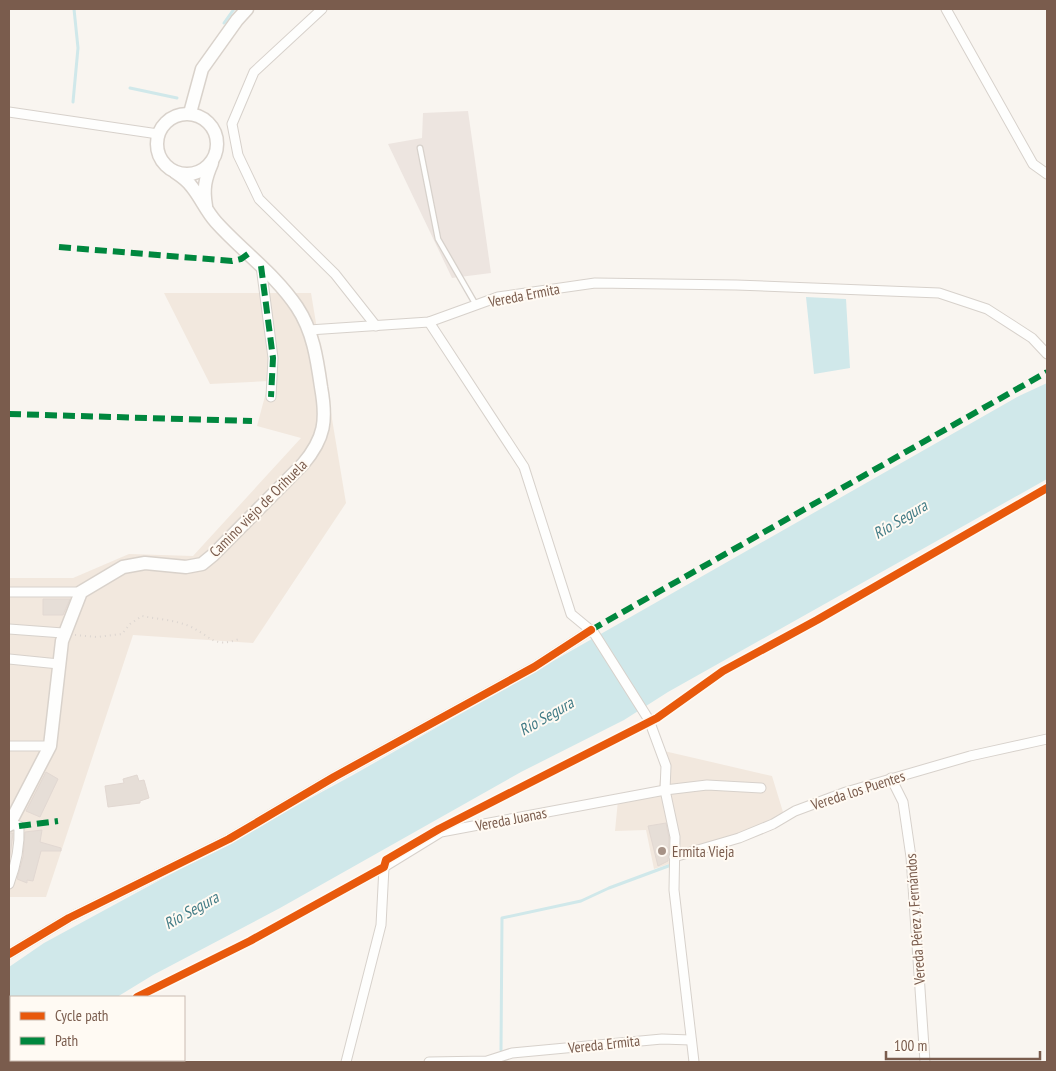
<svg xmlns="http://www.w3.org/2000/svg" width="1056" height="1071" font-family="'PT Sans Narrow',sans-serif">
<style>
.residential{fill:#f2e8de}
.industrial{fill:#ede5e0}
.water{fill:#d0e8ea}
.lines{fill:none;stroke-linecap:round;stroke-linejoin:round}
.stream{stroke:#d0e8ea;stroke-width:3}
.building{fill:#e6ded7;stroke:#e2d8d2}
.service-casing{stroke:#d7d1cb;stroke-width:7}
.minor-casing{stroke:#d7d1cb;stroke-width:11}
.secondary-casing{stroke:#d9d2cb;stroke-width:15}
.path{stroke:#dcd5d0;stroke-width:2;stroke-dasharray:1 4;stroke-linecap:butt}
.service{stroke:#fefefd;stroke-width:4.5}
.minor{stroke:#fefefd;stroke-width:9}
.secondary{stroke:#fefefd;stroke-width:12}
.quiet{stroke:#00873e;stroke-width:6;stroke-dasharray:12 6;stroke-linecap:butt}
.cycleway-casing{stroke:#fffaf3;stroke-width:11}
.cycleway{stroke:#e8590c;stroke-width:8}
.poi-dot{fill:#a69286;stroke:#fffaf3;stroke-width:2}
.labels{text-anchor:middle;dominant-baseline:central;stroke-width:4;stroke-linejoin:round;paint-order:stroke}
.street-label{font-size:15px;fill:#7a5c4d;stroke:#fffaf3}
.poi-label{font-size:15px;fill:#7a5c4d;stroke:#fffaf3;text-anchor:start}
.water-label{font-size:16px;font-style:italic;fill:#437c86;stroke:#fffaf3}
</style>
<rect width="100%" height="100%" fill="#f9f5f0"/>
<g class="residential">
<path d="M164,293H311L346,503L253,643L133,635L46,897H9V566L10,578H73L129,554L193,556L301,438L257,426L269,381L210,384Z"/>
<path d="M664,751L772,776L783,812L757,834L654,869L646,830L615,831L618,800L659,786Z"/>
</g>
<path class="industrial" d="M468,111L491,273L452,278L388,144L422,138L423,113Z"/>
<g class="water">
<path d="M806,297L846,299L850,368L814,374Z"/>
<path d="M1047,383V479L668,692L624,720L521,772L280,908L153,975L117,997H11V1060H21L18,1062H9V967L44,943L353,775L1019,396Z"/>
</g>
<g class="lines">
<g class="stream">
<path d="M224,23L234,9"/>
<path d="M130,88L177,98"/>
<path d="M73,102L78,48L74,9"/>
<path d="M501,1050L502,918L581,901L609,888L671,865"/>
</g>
</g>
<g class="building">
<path d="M43,599H70L63,615H43Z"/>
<path d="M46,772L58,779L40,817L26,811Z"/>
<path d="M137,775L139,781L144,780L149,798L140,801V803L108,807L105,786L124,783L123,779Z"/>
<path d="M666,823L669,838L668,861L658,866L648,826Z"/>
<path d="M42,830L40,842L61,848V851H41L33,881L27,880V883L17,879L23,857L25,832Z"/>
<path d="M9,833H13L9,864Z"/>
</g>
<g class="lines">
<g class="service-casing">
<path id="service" d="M420,148L438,239L476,305"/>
</g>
<g class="minor-casing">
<g id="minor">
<path d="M322,9L254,72L232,124L238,155L259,199L335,274L376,326"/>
<path d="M946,9L1033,164L1047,174"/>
<path d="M9,112L158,134"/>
<path d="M261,266L273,358L271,397"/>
<path d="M429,322L524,467L571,614L594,633L649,720L666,766L665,790L675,837L674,890L694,1062"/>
<path d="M309,330L429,322L498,297L595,283L736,285L939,293L987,309L1032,338L1047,354"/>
<path d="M9,592H81"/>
<path d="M9,629L63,633"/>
<path d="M9,659L59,664"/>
<path d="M9,746H50"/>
<path d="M891,778L903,802L911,857L925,1062"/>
<path d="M674,857L739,838L773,824L795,811L846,792L970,756L1047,739"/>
<path d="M9,884C16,865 20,846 19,826L10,824"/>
<path d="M9,954L69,918L229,839L334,777L534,667L591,630"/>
<path d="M346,1062L381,925L384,867L441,832L665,790L707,785L761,788"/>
<path d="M429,1062L487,1061L512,1053L662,1039L691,1040"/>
</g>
</g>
<g class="secondary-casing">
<g id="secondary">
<path d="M190,113L202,69L237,20L247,9"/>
<circle cx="187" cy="144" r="30"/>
<path d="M206,206C203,189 205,179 212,163"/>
<path d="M9,825L50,746L62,641L81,592L123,567L145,563L186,567L202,564L213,555L303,464C325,438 327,420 321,387C317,359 313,331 297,307C275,274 242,251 216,222C206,211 201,198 192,187C188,181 181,176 175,172"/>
</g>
</g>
<path class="path" d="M75,635L97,637L122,634L130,624L142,616C157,619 175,620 189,626C210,635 213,649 239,639"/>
<use href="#service" class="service"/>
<use href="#minor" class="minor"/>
<use href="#secondary" class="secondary"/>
<g class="quiet">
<path d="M59,247L232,261L241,259L248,254"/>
<path d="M261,266L273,358L271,397"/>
<path d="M9,414L252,421"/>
<path d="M591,630L1047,372"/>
<path d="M19,826L58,821"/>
</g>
<g class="cycleway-casing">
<g id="cycleway">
<path d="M9,954L69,918L229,839L334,777L534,667L591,630"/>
<path d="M137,997L250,941L384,867L386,860L439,829L657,718L723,671L817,620L1047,488"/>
</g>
</g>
<use href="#cycleway" class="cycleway"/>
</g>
<circle class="poi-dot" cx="662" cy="851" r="5"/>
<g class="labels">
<g class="street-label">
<text transform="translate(524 295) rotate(-11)">Vereda Ermita</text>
<text transform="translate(258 508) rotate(-45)">Camino viejo de Orihuela</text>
<text transform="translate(858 790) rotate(-18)">Vereda los Puentes</text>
<text transform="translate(511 819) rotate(-11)">Vereda Juanas</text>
<text transform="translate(915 919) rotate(-94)">Vereda Pérez y Fernándos</text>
<text transform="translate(604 1044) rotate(-6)">Vereda Ermita</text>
</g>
<g class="poi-label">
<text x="672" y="851">Ermita Vieja</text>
</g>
<g class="water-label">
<text transform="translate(900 519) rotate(-31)">Río Segura</text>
<text transform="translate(546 716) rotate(-30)">Río Segura</text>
<text transform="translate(191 910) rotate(-29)">Río Segura</text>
</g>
</g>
<rect width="1056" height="1071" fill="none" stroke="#7a5c4d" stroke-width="20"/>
<rect x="10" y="996" width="175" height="65" fill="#fffaf3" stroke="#cabbb1"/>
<rect x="20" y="1012" width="25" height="8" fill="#e8590c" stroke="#cabbb1"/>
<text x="55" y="1021" font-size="15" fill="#7a5c4d">Cycle path</text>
<rect x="20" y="1037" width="25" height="8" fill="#00873e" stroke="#cabbb1"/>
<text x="55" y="1046" font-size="15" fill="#7a5c4d">Path</text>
<path d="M886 1051v8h154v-8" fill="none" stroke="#7a5c4d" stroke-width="2.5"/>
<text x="894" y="1051" font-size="15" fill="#7a5c4d" stroke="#fffaf3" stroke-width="4" paint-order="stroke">100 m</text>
</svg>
